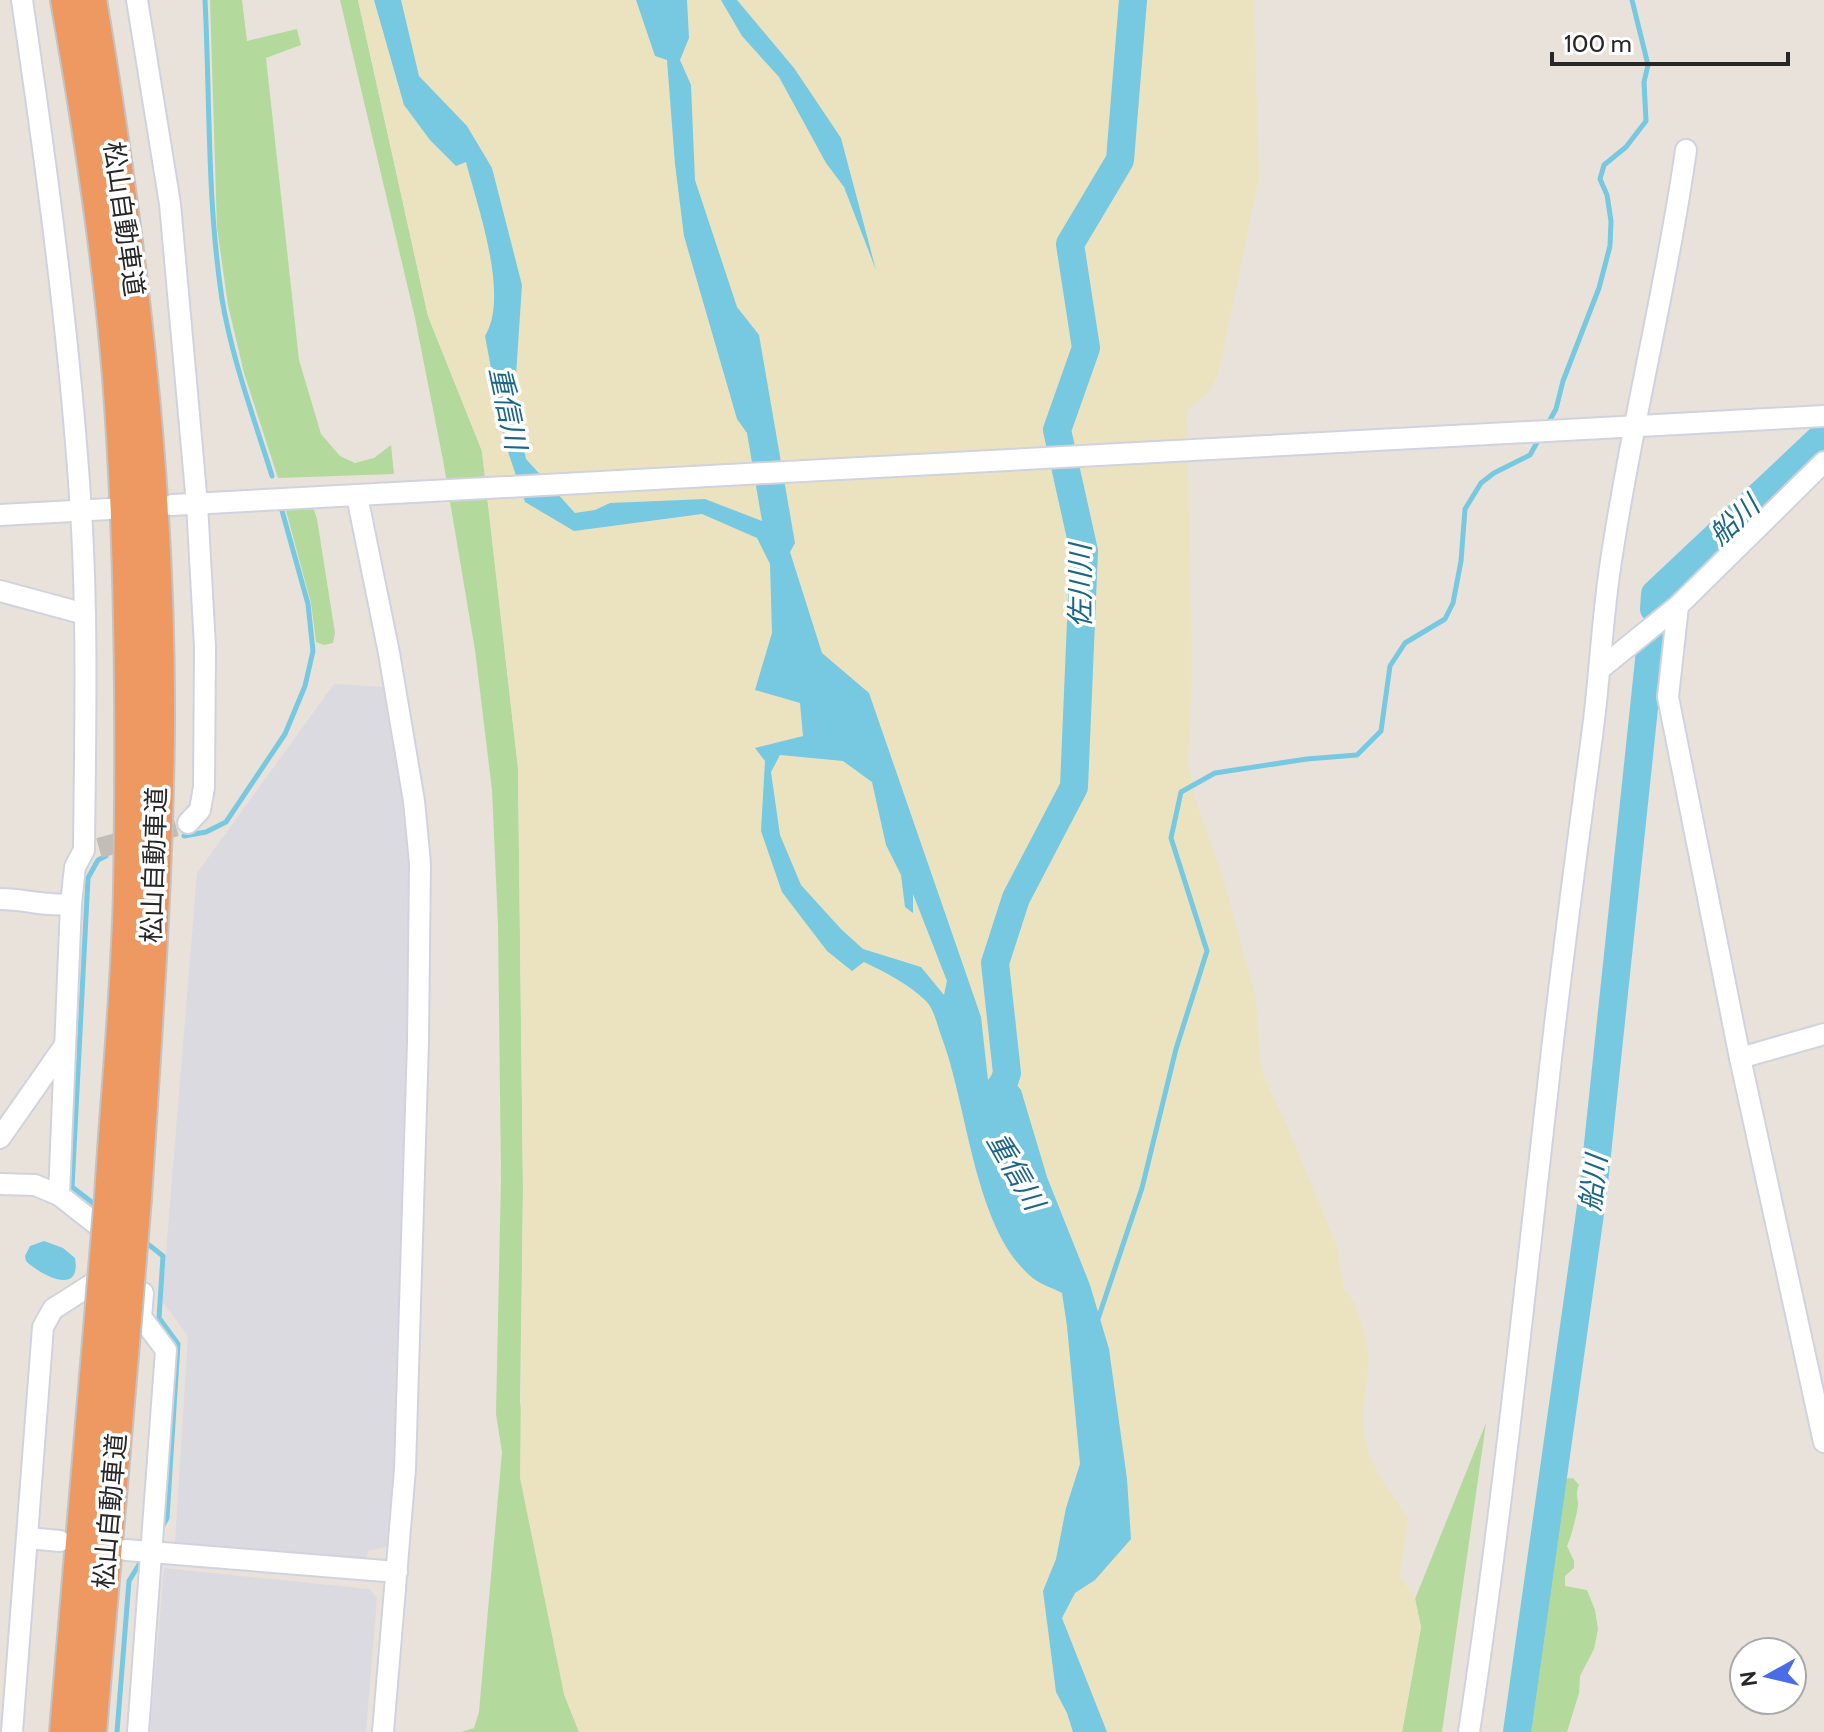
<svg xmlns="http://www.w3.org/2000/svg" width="1824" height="1732" font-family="Cabin,'Noto Sans JP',sans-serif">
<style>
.industrial{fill:#dcdae1}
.green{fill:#b3da9c}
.sand{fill:#ebe3c0}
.water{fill:#77c8e1;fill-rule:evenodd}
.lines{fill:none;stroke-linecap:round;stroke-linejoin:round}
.stream{stroke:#77c8e1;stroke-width:5}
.river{stroke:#77c8e1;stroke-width:28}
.minor-tunnel{stroke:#c2bdb6;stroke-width:20;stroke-dasharray:20 10;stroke-linecap:butt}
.minor-casing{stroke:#d0d3df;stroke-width:24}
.highway-casing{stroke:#c3c3c3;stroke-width:34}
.minor{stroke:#fff;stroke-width:20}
.highway{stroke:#ed9961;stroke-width:30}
.highway-bridge-casing{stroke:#c3c3c3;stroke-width:34;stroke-linecap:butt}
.highway-bridge{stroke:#ed9961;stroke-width:30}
.labels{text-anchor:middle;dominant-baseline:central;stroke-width:7;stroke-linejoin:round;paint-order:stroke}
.street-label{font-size:26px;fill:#272727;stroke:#fff}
.water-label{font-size:28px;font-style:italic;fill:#1a6689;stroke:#fff}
</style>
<rect width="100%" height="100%" fill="#e9e2da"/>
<g class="industrial">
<path d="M334,684L386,687L403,787L410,868L398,1444L391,1546L368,1551L366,1560L175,1543L188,1336L162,1301L197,873Z"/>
<path d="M164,1568L369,1589L377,1598L366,1732H150Z"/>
</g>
<g class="green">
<path d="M210,0H242L247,41L297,29L301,45L266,58L299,360L321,434L340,456L355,463L374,458L391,445L394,474L278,478L244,373L228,305L217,228Z"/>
<path d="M340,0H358L428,316L482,451L518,768L523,1190L520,1402L564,1694L579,1732H461L474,1728L479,1712L502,1452L496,1414L501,1177L498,925L492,790L475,650L443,460L415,318Z"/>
<path d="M309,506L314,510L317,519L335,633L333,643L324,645L316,642L311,603L285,507Z"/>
<path d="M1486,1423L1442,1732H1402L1421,1627L1415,1599Z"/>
<path d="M1573,1478L1579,1485C1575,1494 1578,1496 1578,1505C1577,1514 1571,1538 1567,1546L1574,1561V1568L1565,1576V1586L1587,1590L1595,1610L1598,1629L1594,1649L1580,1676L1579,1693L1567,1732H1522L1558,1485L1563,1479Z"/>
</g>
<path class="sand" d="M358,0H1254L1259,177L1219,372L1209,392L1187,411L1192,670L1188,761L1195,798L1223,877L1256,998L1260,1061L1264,1078L1286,1123L1337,1246L1344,1289L1354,1301L1365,1334L1369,1358L1364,1402V1433L1369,1454L1383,1482L1408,1517L1400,1576L1415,1599L1421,1627L1402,1732H579L564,1694L520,1478L523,1190L518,768L482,451L428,316Z"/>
<g class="water">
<path d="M374,0H401L419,76L467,126L492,168L522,285L515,390L517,415L526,459L575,513L595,510L610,503L705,499L762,521L747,433L737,419L684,236L675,164L667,60L655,56L636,0H687L689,38L680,60L691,85L695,180L737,307L759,335L795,543L790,552L822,653L869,693L981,1017L988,1080L999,1065L1021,1090L1047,1177L1090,1285L1109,1349L1127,1479L1131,1539L1095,1580L1075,1593L1062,1618L1107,1732H1073L1067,1713L1056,1692L1043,1591L1056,1559L1066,1508L1080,1464L1067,1326L1062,1293C1053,1288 1042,1285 1034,1279C975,1233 968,1109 943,1041C938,1029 935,1010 926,1001C910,985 885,972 864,962L852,971L827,951L782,892L761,831L765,761L755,748L803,736L800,703L755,690L772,633L770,564L757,538L702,514L574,531L525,502L505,443L485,336C510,296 477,205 466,162L456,166L430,140L404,105ZM780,755L843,761L872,782L886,845L901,875L905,907L913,913V894L947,981L944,995L921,967L863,949L841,929L801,885L780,835L771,772Z"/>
<path d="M721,0H737L794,68L841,138L876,270L844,187L826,163L779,77L742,36Z"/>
<path d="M44,1241L63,1248L75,1258C82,1297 40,1275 26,1261L25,1256L30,1246Z"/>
</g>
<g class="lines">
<g class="stream">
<path d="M205,0C210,100 207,201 222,299C232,359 254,418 272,476"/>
<path d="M1547,425L1556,409L1563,381L1599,288L1610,246L1611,221L1607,195L1600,179L1604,165L1626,147L1646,121L1644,82L1648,65L1632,0"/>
<path d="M184,836L206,832L226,822L285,734L305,686L313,651L308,604L281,507"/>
<path d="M97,1206L72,1187L88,878L98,860L106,856"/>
<path d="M144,1241L163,1256L159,1318L178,1344L167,1518L161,1529"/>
<path d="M1098,1319L1142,1188L1176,1049L1207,951L1171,838L1181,792L1215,773L1307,759L1357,755L1381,731L1390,666L1405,643L1445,619L1453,603L1461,561L1465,509L1481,483L1494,473L1530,455L1540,437"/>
<path d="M117,1732L129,1581L143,1558"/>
</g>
<g class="river">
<path d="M1654,609L1655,594L1824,435"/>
<path d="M994,1111L1007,1073L995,963L1016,898L1074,787L1084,551L1057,430L1086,348L1070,244L1120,160L1133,0"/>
<path d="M1517,1732L1593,1192L1652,632"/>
</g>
<path class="minor-tunnel" d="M99,848L188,823"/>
<g class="minor-casing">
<g id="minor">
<path d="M22,0C47,170 70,340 81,511C88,624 85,737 84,850L75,867L71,904L59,1195L115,1239"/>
<path d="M137,0L170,204L197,504L205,647L204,787L200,810L188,823"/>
<path d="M357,496L389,653L414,801L420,863L418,1042L405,1469L383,1732"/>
<path d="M172,505L1824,416"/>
<path d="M0,515L109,509"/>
<path d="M0,591L85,614"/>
<path d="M1678,606L1668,697L1740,1058L1824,1442"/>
<path d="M1600,669L1678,606L1824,462"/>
<path d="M0,899C27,899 43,907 71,904"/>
<path d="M1740,1058L1824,1034"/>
<path d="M0,1138L65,1045"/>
<path d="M0,1184L35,1185L59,1195"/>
<path d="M28,1538L60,1541"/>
<path d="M126,1550L397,1572"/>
<path d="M12,1732L43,1327L53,1309L108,1274"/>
<path d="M138,1732L166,1350L141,1317L143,1293"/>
<path d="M1469,1732C1501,1520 1523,1307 1547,1095C1560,972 1577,850 1593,728C1600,675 1602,621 1610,568C1630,428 1666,291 1686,150"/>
</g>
</g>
<g class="highway-casing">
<g id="highway">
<path d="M66,0C88,124 108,251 118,377C131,547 132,719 129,890C127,992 116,1095 110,1197"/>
<path d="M91,0C131,239 160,479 159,721C158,880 146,1039 136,1198"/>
<path d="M65,1732L98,1341"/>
<path d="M91,1732L124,1343"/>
</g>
</g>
<use href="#minor" class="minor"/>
<use href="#highway" class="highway"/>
<g class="highway-bridge-casing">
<g id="highway-bridge">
<path d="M98,1341L110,1197"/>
<path d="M124,1343L136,1198"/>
</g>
</g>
<use href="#highway-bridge" class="highway-bridge"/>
</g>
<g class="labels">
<g class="street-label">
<text transform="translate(124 219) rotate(82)">松山自動車道</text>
<text transform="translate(154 865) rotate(-88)">松山自動車道</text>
<text transform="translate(110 1511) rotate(-85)">松山自動車道</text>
</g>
<g class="water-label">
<text transform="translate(508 408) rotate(78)">重信川</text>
<text transform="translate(1734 520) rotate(-43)">船川</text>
<text transform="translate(1080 586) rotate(-90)">佐川川</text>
<text transform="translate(1016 1171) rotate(60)">重信川</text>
<text transform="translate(1593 1183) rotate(-83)">船川</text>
</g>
</g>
<g transform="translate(1768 1676) rotate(262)"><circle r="38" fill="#ffffff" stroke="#a9a9a9" stroke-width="2"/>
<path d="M0-6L14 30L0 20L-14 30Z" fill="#496ce7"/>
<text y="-12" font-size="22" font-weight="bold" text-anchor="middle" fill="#272727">N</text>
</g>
<path d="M1552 52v12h236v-12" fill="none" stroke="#272727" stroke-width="4"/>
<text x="1564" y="52" font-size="24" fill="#272727" stroke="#ffffff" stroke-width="6" paint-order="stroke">100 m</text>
</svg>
